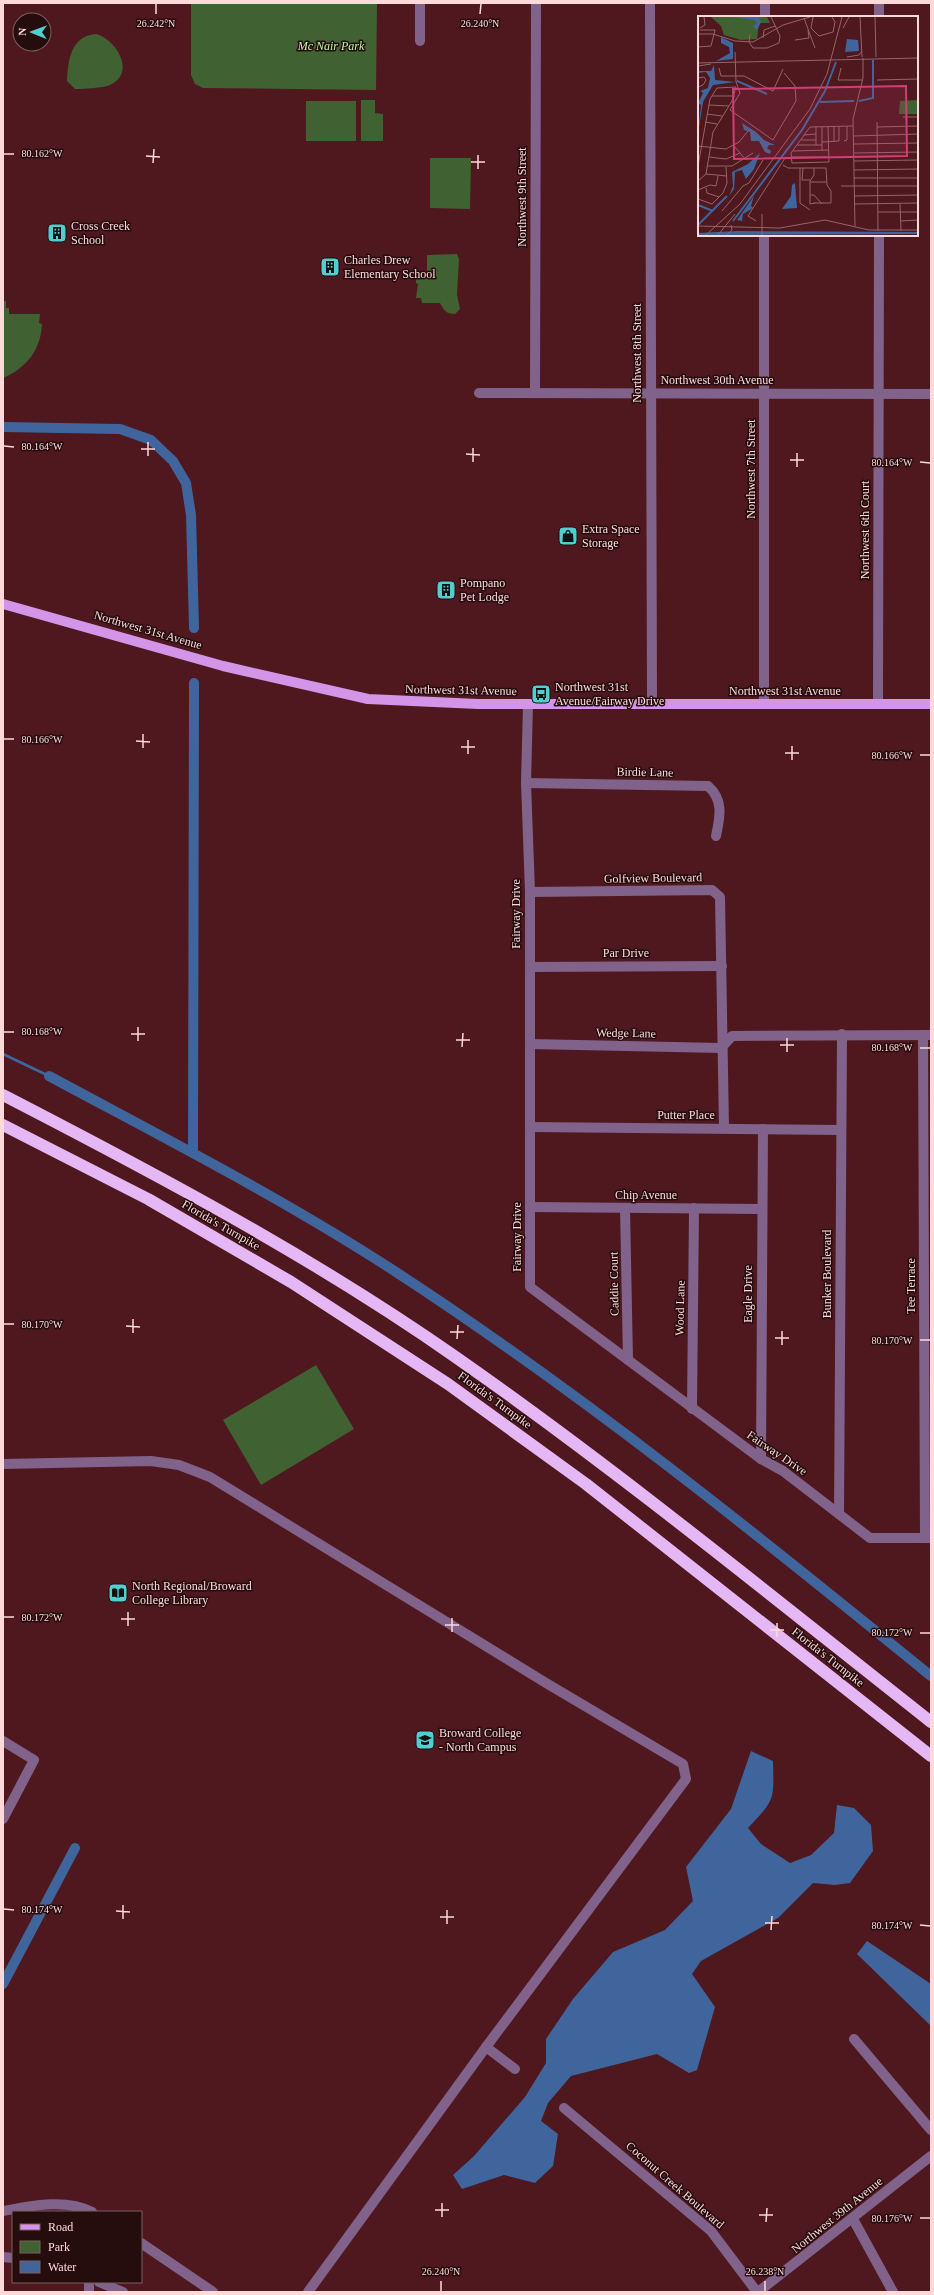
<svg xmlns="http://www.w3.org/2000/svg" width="934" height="2295" font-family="'Times New Roman',serif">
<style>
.green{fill:#406132}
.water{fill:#3f659c}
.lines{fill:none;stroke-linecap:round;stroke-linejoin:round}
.stream{stroke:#3f659c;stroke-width:3}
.canal{stroke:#3f659c;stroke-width:10}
.minor{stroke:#81628b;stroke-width:10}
.major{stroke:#d495e9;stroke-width:10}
.highway{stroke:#e5b8f5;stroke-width:12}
.ticks{fill:none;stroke:#fed9da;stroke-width:1.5}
.labels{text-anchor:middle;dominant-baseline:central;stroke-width:3;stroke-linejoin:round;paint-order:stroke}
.park-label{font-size:12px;font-style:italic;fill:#b8f6a1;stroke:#250d0e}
.street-label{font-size:12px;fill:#fed9da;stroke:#250d0e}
.poi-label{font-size:12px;fill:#fed9da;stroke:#250d0e;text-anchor:start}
.inset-river{fill:none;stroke:#3f659c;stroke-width:2}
.inset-road{fill:none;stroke:#946569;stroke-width:1}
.view{fill:#ce3f74;fill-opacity:0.15;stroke:#ce3f74;stroke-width:2}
.inset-edge{fill:none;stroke:#fed9da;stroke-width:2}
.ticks-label{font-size:10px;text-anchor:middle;fill:#fed9da;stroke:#250d0e;stroke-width:3;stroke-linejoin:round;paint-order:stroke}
</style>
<rect width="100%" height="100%" fill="#4e181e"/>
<g class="green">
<path d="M191,3H377L376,90L203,88L195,84L191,75Z"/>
<path d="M96,34C116,39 137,73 110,85C104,88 82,89 75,89L67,81C68,62 70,36 96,34Z"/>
<path d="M361,100H375V113L383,114V141H361Z"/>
<rect x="306" y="101" width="50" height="40"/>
<path d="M430,158H471L470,209L430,208Z"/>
<path d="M457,254L459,259L457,295L460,309L455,314C447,314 444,311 440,303H422L421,298H416L418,284L416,283V274L427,273V255Z"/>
<path d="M3,301H6V308H9V314H40L39,323L42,324C41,349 27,368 3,378Z"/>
<path d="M316,1365L354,1429L261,1485L223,1420Z"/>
</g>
<g class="water">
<path d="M751,1751L773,1761C774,1801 775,1799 748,1828L761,1844L790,1863L811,1855L834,1833L837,1805L854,1808L871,1825L873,1851L850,1883L835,1885L813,1883L778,1918L701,1961L692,1974L715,2007L697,2070L689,2073L657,2054L571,2076L548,2103L541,2121L558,2134L553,2166L535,2183L504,2175L462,2189L453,2175L474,2156L525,2097L546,2063V2039L573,1999L613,1952L665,1930L693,1901L686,1867L731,1809Z"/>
<path d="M867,1941L931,1984V2026L857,1954Z"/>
</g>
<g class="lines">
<path class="stream" d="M3,1054L49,1076"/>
<g class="canal">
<path d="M3,427L120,429L151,440L173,461L186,483L191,515L194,628"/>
<path d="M49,1076C166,1139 284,1199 396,1272C583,1394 758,1535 931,1676"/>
<path d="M193,1153L194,683"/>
<path d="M3,1984L75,1848"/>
</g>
<g class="minor">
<path d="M650,3L652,703"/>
<path d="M765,17V3"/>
<path d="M879,17V3"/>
<path d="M420,41V3"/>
<path d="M535,391L536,3"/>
<path d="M479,393L931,394"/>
<path d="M528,704L526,783L530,892V1287L761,1459L783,1471L870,1538H931"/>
<path d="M764,704V235"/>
<path d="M878,704L879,235"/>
<path d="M526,783L708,786C724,800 720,817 716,836"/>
<path d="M530,892L712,890L720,897L724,1128"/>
<path d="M530,967L722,966"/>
<path d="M923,1035L925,1538"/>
<path d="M530,1044L721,1048L732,1036L931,1035"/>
<path d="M530,1127L841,1130"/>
<path d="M530,1207L761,1209"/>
<path d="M625,1208L628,1360"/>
<path d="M692,1409L694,1208"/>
<path d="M761,1459L763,1129"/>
<path d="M3,1464L151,1461L179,1465L210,1477L546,1683L683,1764L686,1779L486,2047L308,2292"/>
<path d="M839,1514L842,1034"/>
<path d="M3,1741L34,1760L3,1819"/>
<path d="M854,2039L931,2130"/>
<path d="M486,2047L515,2069"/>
<path d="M564,2108L711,2231L757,2292"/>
<path d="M3,2211C30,2206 66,2198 92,2212"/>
<path d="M853,2219L893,2292"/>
<path d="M141,2243L213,2292"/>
<path d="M3,2257L13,2258"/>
<path d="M99,2282L123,2292"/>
<path d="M89,2292V2282"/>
<path d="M758,2292L931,2156"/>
</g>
<path class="major" d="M3,604L223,666L368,699L478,704H931"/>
<g class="highway">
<path d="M3,1095C158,1175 313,1257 457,1358C620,1472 775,1599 931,1722"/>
<path d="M3,1125L148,1199L291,1282L448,1384L586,1484L931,1756"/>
</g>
</g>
<path class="ticks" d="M156,14V4M480,14L481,4M4,154H14M146,156L160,157M471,162H485M153,163L154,149M478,169V155M4,446L14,447M141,449H155M466,454L480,455M148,456V442M790,460H804M473,462V448M920,462L930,463M797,467V453M4,739H14M136,741L150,742M461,747H475M143,748V734M785,753H799M468,754V740M920,755H930M792,760V746M4,1032H14M131,1034H145M456,1040H470M138,1041V1027M780,1045H794M462,1047L463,1033M920,1048H930M787,1052V1038M4,1324H14M126,1326L140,1327M450,1332H464M133,1333V1319M775,1338H789M457,1339L458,1325M920,1340H930M782,1345V1331M4,1617H14M121,1619H135M445,1625H459M128,1626V1612M770,1630H784M452,1632V1618M920,1633H930M777,1637V1623M4,1909L14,1910M116,1911L130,1912M440,1917H454M123,1919V1905M765,1923H779M447,1924V1910M920,1925L930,1926M771,1930L772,1916M435,2210H449M759,2215H773M442,2217V2203M920,2218H930M766,2222L767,2208M441,2291V2281M765,2291V2281"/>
<defs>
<g id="building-square" transform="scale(1)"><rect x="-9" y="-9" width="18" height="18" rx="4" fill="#52cdd0" stroke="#250d0e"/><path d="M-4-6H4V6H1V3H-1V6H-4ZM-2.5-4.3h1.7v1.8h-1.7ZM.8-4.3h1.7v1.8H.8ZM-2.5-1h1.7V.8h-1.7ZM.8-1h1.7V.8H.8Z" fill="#111"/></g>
<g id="shop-square" transform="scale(1)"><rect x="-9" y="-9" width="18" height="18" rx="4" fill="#52cdd0" stroke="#250d0e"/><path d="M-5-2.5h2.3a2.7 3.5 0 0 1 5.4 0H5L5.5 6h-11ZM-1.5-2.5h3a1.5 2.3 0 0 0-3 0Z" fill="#111"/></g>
<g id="bus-square" transform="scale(1)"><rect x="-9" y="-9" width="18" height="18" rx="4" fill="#52cdd0" stroke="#250d0e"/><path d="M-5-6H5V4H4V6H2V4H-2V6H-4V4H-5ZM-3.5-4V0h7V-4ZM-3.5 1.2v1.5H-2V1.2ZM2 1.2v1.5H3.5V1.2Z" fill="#111"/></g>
<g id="library-square" transform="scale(1)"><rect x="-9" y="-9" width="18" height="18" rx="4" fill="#52cdd0" stroke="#250d0e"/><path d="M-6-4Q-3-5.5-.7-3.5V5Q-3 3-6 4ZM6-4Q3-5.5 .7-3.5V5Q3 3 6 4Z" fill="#111"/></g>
<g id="university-square" transform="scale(1)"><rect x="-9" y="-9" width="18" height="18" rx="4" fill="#52cdd0" stroke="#250d0e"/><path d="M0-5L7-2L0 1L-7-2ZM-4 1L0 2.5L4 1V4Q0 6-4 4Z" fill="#111"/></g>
</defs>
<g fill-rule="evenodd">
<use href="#building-square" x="57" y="233"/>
<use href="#building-square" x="330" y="267"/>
<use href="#shop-square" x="568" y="536"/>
<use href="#building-square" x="446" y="590"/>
<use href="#bus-square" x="541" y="694"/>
<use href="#library-square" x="118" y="1593"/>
<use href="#university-square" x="425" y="1740"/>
</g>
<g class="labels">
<g class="park-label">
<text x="331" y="46">Mc Nair Park</text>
</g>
<g class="street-label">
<text transform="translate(522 197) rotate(-90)">Northwest 9th Street</text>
<text transform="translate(637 353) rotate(-90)">Northwest 8th Street</text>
<text x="717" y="380">Northwest 30th Avenue</text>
<text transform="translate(751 469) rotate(-90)">Northwest 7th Street</text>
<text transform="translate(865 530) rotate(-90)">Northwest 6th Court</text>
<text transform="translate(148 630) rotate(16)">Northwest 31st Avenue</text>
<text transform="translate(461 690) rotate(1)">Northwest 31st Avenue</text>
<text x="785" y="691">Northwest 31st Avenue</text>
<text transform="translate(645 772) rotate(1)">Birdie Lane</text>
<text transform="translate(653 878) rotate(-1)">Golfview Boulevard</text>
<text transform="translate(516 914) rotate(-90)">Fairway Drive</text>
<text x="626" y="953">Par Drive</text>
<text transform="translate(626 1033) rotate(1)">Wedge Lane</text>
<text x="686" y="1115">Putter Place</text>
<text x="646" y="1195">Chip Avenue</text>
<text transform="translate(221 1225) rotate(30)">Florida's Turnpike</text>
<text transform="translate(517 1237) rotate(-90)">Fairway Drive</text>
<text transform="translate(827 1274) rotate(-90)">Bunker Boulevard</text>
<text transform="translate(614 1284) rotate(-91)">Caddie Court</text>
<text transform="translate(911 1286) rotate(-90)">Tee Terrace</text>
<text transform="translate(748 1294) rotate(-90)">Eagle Drive</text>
<text transform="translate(680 1308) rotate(-89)">Wood Lane</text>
<text transform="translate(495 1400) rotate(36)">Florida's Turnpike</text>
<text transform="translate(777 1453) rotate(34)">Fairway Drive</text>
<text transform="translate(828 1657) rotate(38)">Florida's Turnpike</text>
<text transform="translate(675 2185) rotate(41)">Coconut Creek Boulevard</text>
<text transform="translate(837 2215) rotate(-39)">Northwest 39th Avenue</text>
</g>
<g class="poi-label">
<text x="71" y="226">Cross Creek<tspan x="71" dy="14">School</tspan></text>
<text x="344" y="260">Charles Drew<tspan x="344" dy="14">Elementary School</tspan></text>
<text x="582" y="529">Extra Space<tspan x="582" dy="14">Storage</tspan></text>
<text x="460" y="583">Pompano<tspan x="460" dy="14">Pet Lodge</tspan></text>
<text x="555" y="687">Northwest 31st<tspan x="555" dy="14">Avenue/Fairway Drive</tspan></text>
<text x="132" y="1586">North Regional/Broward<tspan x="132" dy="14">College Library</tspan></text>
<text x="439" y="1733">Broward College<tspan x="439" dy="14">- North Campus</tspan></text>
</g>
</g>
<g transform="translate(698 16)">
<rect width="220" height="220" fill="#4e181e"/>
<path d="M13,1H69L72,7H61L59,23L43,24L26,19L23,10ZM220,84V98H201L202,85Z" fill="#406132"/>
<path d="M33,1H61L63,6L59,14L55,10L59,7L57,4ZM23,21L35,27V43L18,45L32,37L31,31L23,27ZM149,23L160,24L161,35L147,36ZM16,49L17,64L37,66L15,69L5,86L0,118L3,89L0,87L5,77L2,75L10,72L12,62L8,56L0,57V55H13ZM44,107L58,116L66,124L77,129H71L69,132L73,135L72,138L67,136L61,125H53L52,116L46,114ZM62,137L56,153L48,163L44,154L37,156L36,173L31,180L35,170L34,156L50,148ZM97,167L99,192L84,193L93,180L94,169ZM56,180L53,190L55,192L45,198L44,205L39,204ZM40,215L220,216V218L0,219V217Z" fill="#3f659c"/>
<path class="inset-river" d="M39,65L69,78M127,75L138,46M161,85L175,82V44M122,86L156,85M0,189L15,195M35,205L104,114L127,75M0,209L29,180"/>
<path class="inset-road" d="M115,1L113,12L121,20L135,16L137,6L134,1M162,1L164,41M177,1L178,41M106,2L117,32M2,12L7,9L6,1M145,12L151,1M0,15V18H15L37,25L55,26L85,9L112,1M52,18L51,26L55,32H69L81,27L82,20L73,1M65,22L66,14L77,10M97,24L111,22L110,14M0,31L13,30L17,14H2M37,36L38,66L42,77L32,94L75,124L98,85L97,70L86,57M149,41L161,39L164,35M0,47L220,42M0,50L13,48M21,52L23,60H46L75,75L85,53M143,52L140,64H164M0,62L6,61L8,64L5,69L0,71M179,64L220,63M14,80H37M11,89L31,90M9,98L24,100M205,101H220M7,106L19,108M179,106L180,215M118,111V129M124,111V135M130,111L131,146L94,147L93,137L112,111L155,110M136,111V125M179,111L220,110M106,119L118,118M156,120L220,118M103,124H118M146,125L149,124V110M124,126L141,125V111M156,128L220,127M99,129H124M0,130L28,133L41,126L50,115M36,130L48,144M95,135L131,134M156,137L220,136M11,141L28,143L42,137M93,141H131M156,145L220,144M85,149L90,152H128L129,169L133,175V187H116M0,150L12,83L19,72L38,71L34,85L15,116L8,158L0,165M9,150H34L55,137M102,152V187L112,194M105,152L104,164H112M116,152V159L112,165V188L117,187M156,154L220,153M8,158L29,160M156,162H220M112,166H128M143,170H220M8,172L9,177L21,181M0,174L12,169L18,170L20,160M112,179H116L124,188M157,180L220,179M0,183L14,188L25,177L29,167L28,151M157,188L220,187M202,188L203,215M24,195L45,170L51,167L65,144M180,196H220M58,205L50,200L87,142M202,205L220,204M0,210L82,212L127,204L171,214H220M157,210L155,103L165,62V42M8,219L42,188L112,93L129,58L144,1M20,219L37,198M29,219L34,214L33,209M64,219V198"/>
<path class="view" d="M208,70L209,140L36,143L35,73Z"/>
<rect width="220" height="220" class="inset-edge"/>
</g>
<g class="ticks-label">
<text x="156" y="27">26.242°N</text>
<text x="480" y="27">26.240°N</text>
<text x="42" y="157">80.162°W</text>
<text x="42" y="450">80.164°W</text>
<text x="892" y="466">80.164°W</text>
<text x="42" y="743">80.166°W</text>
<text x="892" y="759">80.166°W</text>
<text x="42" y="1035">80.168°W</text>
<text x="892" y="1051">80.168°W</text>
<text x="42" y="1328">80.170°W</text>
<text x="892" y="1344">80.170°W</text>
<text x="42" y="1621">80.172°W</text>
<text x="892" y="1636">80.172°W</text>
<text x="42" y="1913">80.174°W</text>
<text x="892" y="1929">80.174°W</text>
<text x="892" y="2222">80.176°W</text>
<text x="441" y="2275">26.240°N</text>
<text x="765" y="2275">26.238°N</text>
</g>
<rect width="934" height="2295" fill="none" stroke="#fed9da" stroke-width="8"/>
<rect x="12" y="2211" width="130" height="72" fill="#250d0e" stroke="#7c5f60"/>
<rect x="20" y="2224" width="20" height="6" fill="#d495e9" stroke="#7c5f60"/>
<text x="48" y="2231" font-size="12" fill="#fed9da">Road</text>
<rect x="20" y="2241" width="20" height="12" fill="#406132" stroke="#7c5f60"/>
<text x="48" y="2251" font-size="12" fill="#fed9da">Park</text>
<rect x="20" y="2261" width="20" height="12" fill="#3f659c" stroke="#7c5f60"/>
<text x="48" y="2271" font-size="12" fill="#fed9da">Water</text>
<g transform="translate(32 32) rotate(271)"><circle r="19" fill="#250d0e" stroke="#7c5f60"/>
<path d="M0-3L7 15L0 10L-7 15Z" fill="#52cdd0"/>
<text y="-6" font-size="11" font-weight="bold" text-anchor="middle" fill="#fed9da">N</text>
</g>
</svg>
